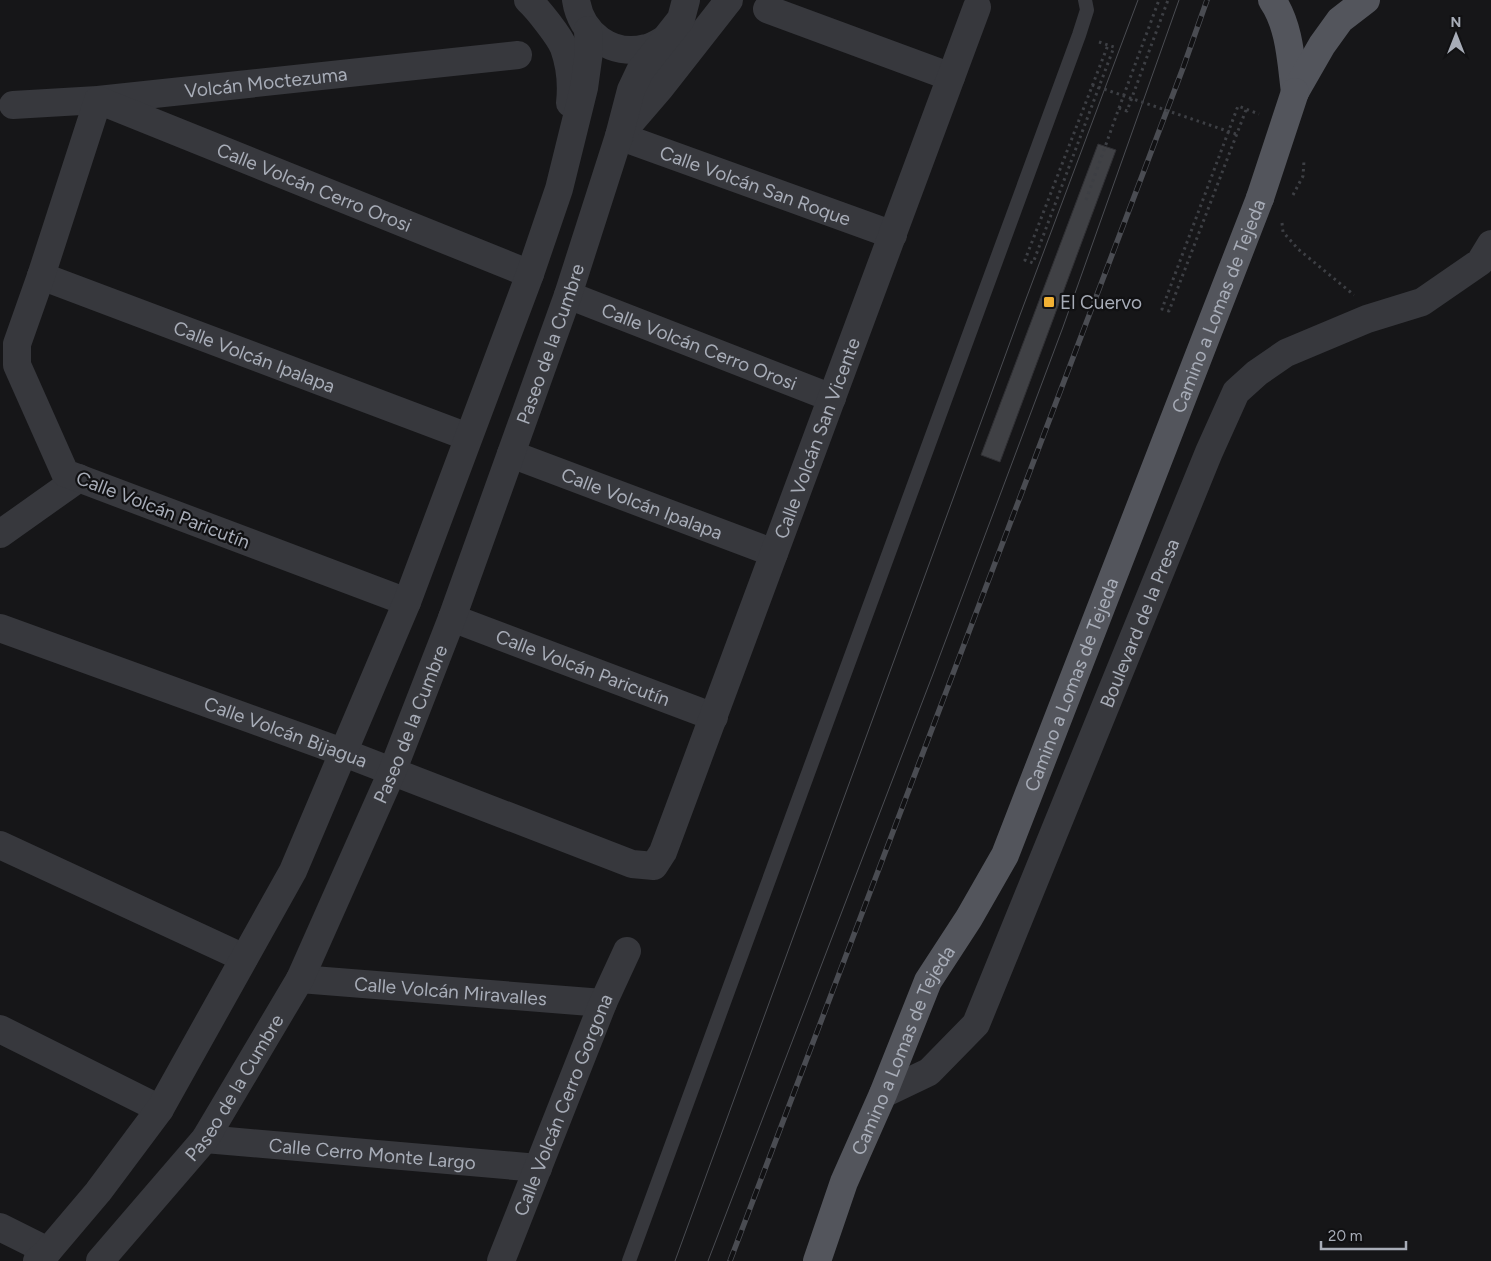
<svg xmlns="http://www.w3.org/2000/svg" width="1491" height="1261" font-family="Figtree,sans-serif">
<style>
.building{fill:#404145;stroke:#303034}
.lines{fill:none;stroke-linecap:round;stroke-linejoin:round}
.path{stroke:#3d3f44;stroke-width:3;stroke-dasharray:2.5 4;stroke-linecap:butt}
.service{stroke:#37383d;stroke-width:14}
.minor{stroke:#37383d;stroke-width:28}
.tertiary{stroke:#37383d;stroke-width:28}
.primary{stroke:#53555c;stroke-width:28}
.tram{stroke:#4a4c52;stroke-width:1}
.rail-casing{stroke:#4a4c52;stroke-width:5.5}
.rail{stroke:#111113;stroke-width:4;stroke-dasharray:11;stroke-linecap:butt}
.path-bridge{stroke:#3d3f44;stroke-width:3;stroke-dasharray:2.5 4;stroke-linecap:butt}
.primary-bridge{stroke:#53555c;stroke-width:28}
.poi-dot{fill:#f2b134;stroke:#111113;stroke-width:2}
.labels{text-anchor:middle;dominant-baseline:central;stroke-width:4.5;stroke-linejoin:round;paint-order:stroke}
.street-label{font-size:19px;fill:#a8adb8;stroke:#111113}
.poi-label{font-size:19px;fill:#a8adb8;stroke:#111113;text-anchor:start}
</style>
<rect width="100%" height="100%" fill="#161618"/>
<path class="building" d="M1098,144L1116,150L1000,462L981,455Z"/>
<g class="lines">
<g class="path">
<path d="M1099,42L1114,47L1033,263L1025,260L1108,45"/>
<path d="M1119,108L1159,0"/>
<path d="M1246,110L1169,311L1162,309L1238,106L1259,114"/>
<path d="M1293,195L1303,176L1304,161"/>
<path d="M1086,200L1119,108L1127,111L1168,0"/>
<path d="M1282,223L1283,232L1298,249L1354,295"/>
</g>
<path class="service" d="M629,1261L1079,35L1087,10L1085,0"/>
<g class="minor">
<path d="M767,9L951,77"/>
<path id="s1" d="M13,105L98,100L518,55"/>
<path id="s2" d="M619,136L893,235"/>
<path id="s3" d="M41,276L468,437"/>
<path id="s4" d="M568,295L832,398"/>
<path id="s5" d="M511,454L774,553"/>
<path d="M0,534L79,478"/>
<path id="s6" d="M407,602L65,473L17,365V344L41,276L98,100L530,274"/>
<path id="s7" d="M452,618L714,717"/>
<path id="s8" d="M0,628L342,752L632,864L654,866L663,852L977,7"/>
<path d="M0,845L244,958"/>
<path id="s9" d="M300,979L603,1003"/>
<path d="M0,1029L160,1109"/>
<path id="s10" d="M883,1094L929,1072L976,1024L1209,452L1236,392L1257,373L1286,353L1367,319L1422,302L1480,262L1491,244"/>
<path id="s11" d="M205,1139L538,1168"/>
<path d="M0,1227L48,1251"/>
<path id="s12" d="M501,1261L603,1003L627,951"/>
</g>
<g class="tertiary">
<path d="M528,0C537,8 560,37 564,48C570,65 572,85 570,103"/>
<path d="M576,0C581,34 612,57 646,48C653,47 661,41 667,38"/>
<path d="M623,131L660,88L729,0"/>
<path d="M37,1261L48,1251L98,1192L160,1109L293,871L407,602L530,274L559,189L584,88L589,52L588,30"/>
<path id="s13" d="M100,1261L205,1139L300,979L392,772L452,618L568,295L619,136L631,90L640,71L681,19L686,0"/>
</g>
<g class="primary">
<path d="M1272,0C1290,26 1291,62 1295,92"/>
<path d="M1295,92L1322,45L1340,20L1366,0"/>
<path id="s14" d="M817,1261L844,1182L883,1094L928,981L969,918L1005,855L1260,198"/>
</g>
<g class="tram">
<path d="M675,1261L1020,315L1138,0"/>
<path d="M708,1261L933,674L1063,327L1179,0"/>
</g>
<g class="rail-casing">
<path id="rail" d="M730,1261L1183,68L1207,0"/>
</g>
<use href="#rail" class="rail"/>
<path class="path-bridge" d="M1092,85L1236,134"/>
<path class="primary-bridge" d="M1260,198L1295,92"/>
</g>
<rect class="poi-dot" x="1043" y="296" width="12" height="12" rx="2.5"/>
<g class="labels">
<g class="street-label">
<text stroke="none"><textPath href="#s1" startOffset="254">Volcán Moctezuma</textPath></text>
<text stroke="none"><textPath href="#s2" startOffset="145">Calle Volcán San Roque</textPath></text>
<text stroke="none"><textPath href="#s6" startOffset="995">Calle Volcán Cerro Orosi</textPath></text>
<text stroke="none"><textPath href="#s14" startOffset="1038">Camino a Lomas de Tejeda</textPath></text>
<text stroke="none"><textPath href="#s13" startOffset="1030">Paseo de la Cumbre</textPath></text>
<text stroke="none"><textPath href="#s4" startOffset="141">Calle Volcán Cerro Orosi</textPath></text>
<text stroke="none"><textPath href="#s3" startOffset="228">Calle Volcán Ipalapa</textPath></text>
<text stroke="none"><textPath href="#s8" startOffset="1155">Calle Volcán San Vicente</textPath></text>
<text stroke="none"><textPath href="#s5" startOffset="140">Calle Volcán Ipalapa</textPath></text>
<text transform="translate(163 510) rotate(21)">Calle Volcán Paricutín</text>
<text stroke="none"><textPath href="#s10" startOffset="551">Boulevard de la Presa</textPath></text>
<text stroke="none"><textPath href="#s7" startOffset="140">Calle Volcán Paricutín</textPath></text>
<text stroke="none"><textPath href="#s14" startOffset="632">Camino a Lomas de Tejeda</textPath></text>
<text stroke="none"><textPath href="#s13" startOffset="625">Paseo de la Cumbre</textPath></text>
<text stroke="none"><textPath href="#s8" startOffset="304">Calle Volcán Bijagua</textPath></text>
<text stroke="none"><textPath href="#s9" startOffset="151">Calle Volcán Miravalles</textPath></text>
<text stroke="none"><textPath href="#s14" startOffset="228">Camino a Lomas de Tejeda</textPath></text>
<text stroke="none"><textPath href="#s13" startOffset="220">Paseo de la Cumbre</textPath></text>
<text stroke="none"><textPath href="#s12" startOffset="168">Calle Volcán Cerro Gorgona</textPath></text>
<text stroke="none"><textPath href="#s11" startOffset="168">Calle Cerro Monte Largo</textPath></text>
</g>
<g class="poi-label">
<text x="1060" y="302">El Cuervo</text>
</g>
</g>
<g transform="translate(1456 35)" stroke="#111113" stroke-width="4" paint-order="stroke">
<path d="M0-4L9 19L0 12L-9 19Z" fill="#a8adb8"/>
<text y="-8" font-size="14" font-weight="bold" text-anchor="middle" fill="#a8adb8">N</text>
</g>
<path d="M1321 1241v8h85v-8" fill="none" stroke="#a8adb8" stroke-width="2.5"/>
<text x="1328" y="1241" font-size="15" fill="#a8adb8" stroke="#111113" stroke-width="4" paint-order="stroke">20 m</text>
</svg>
